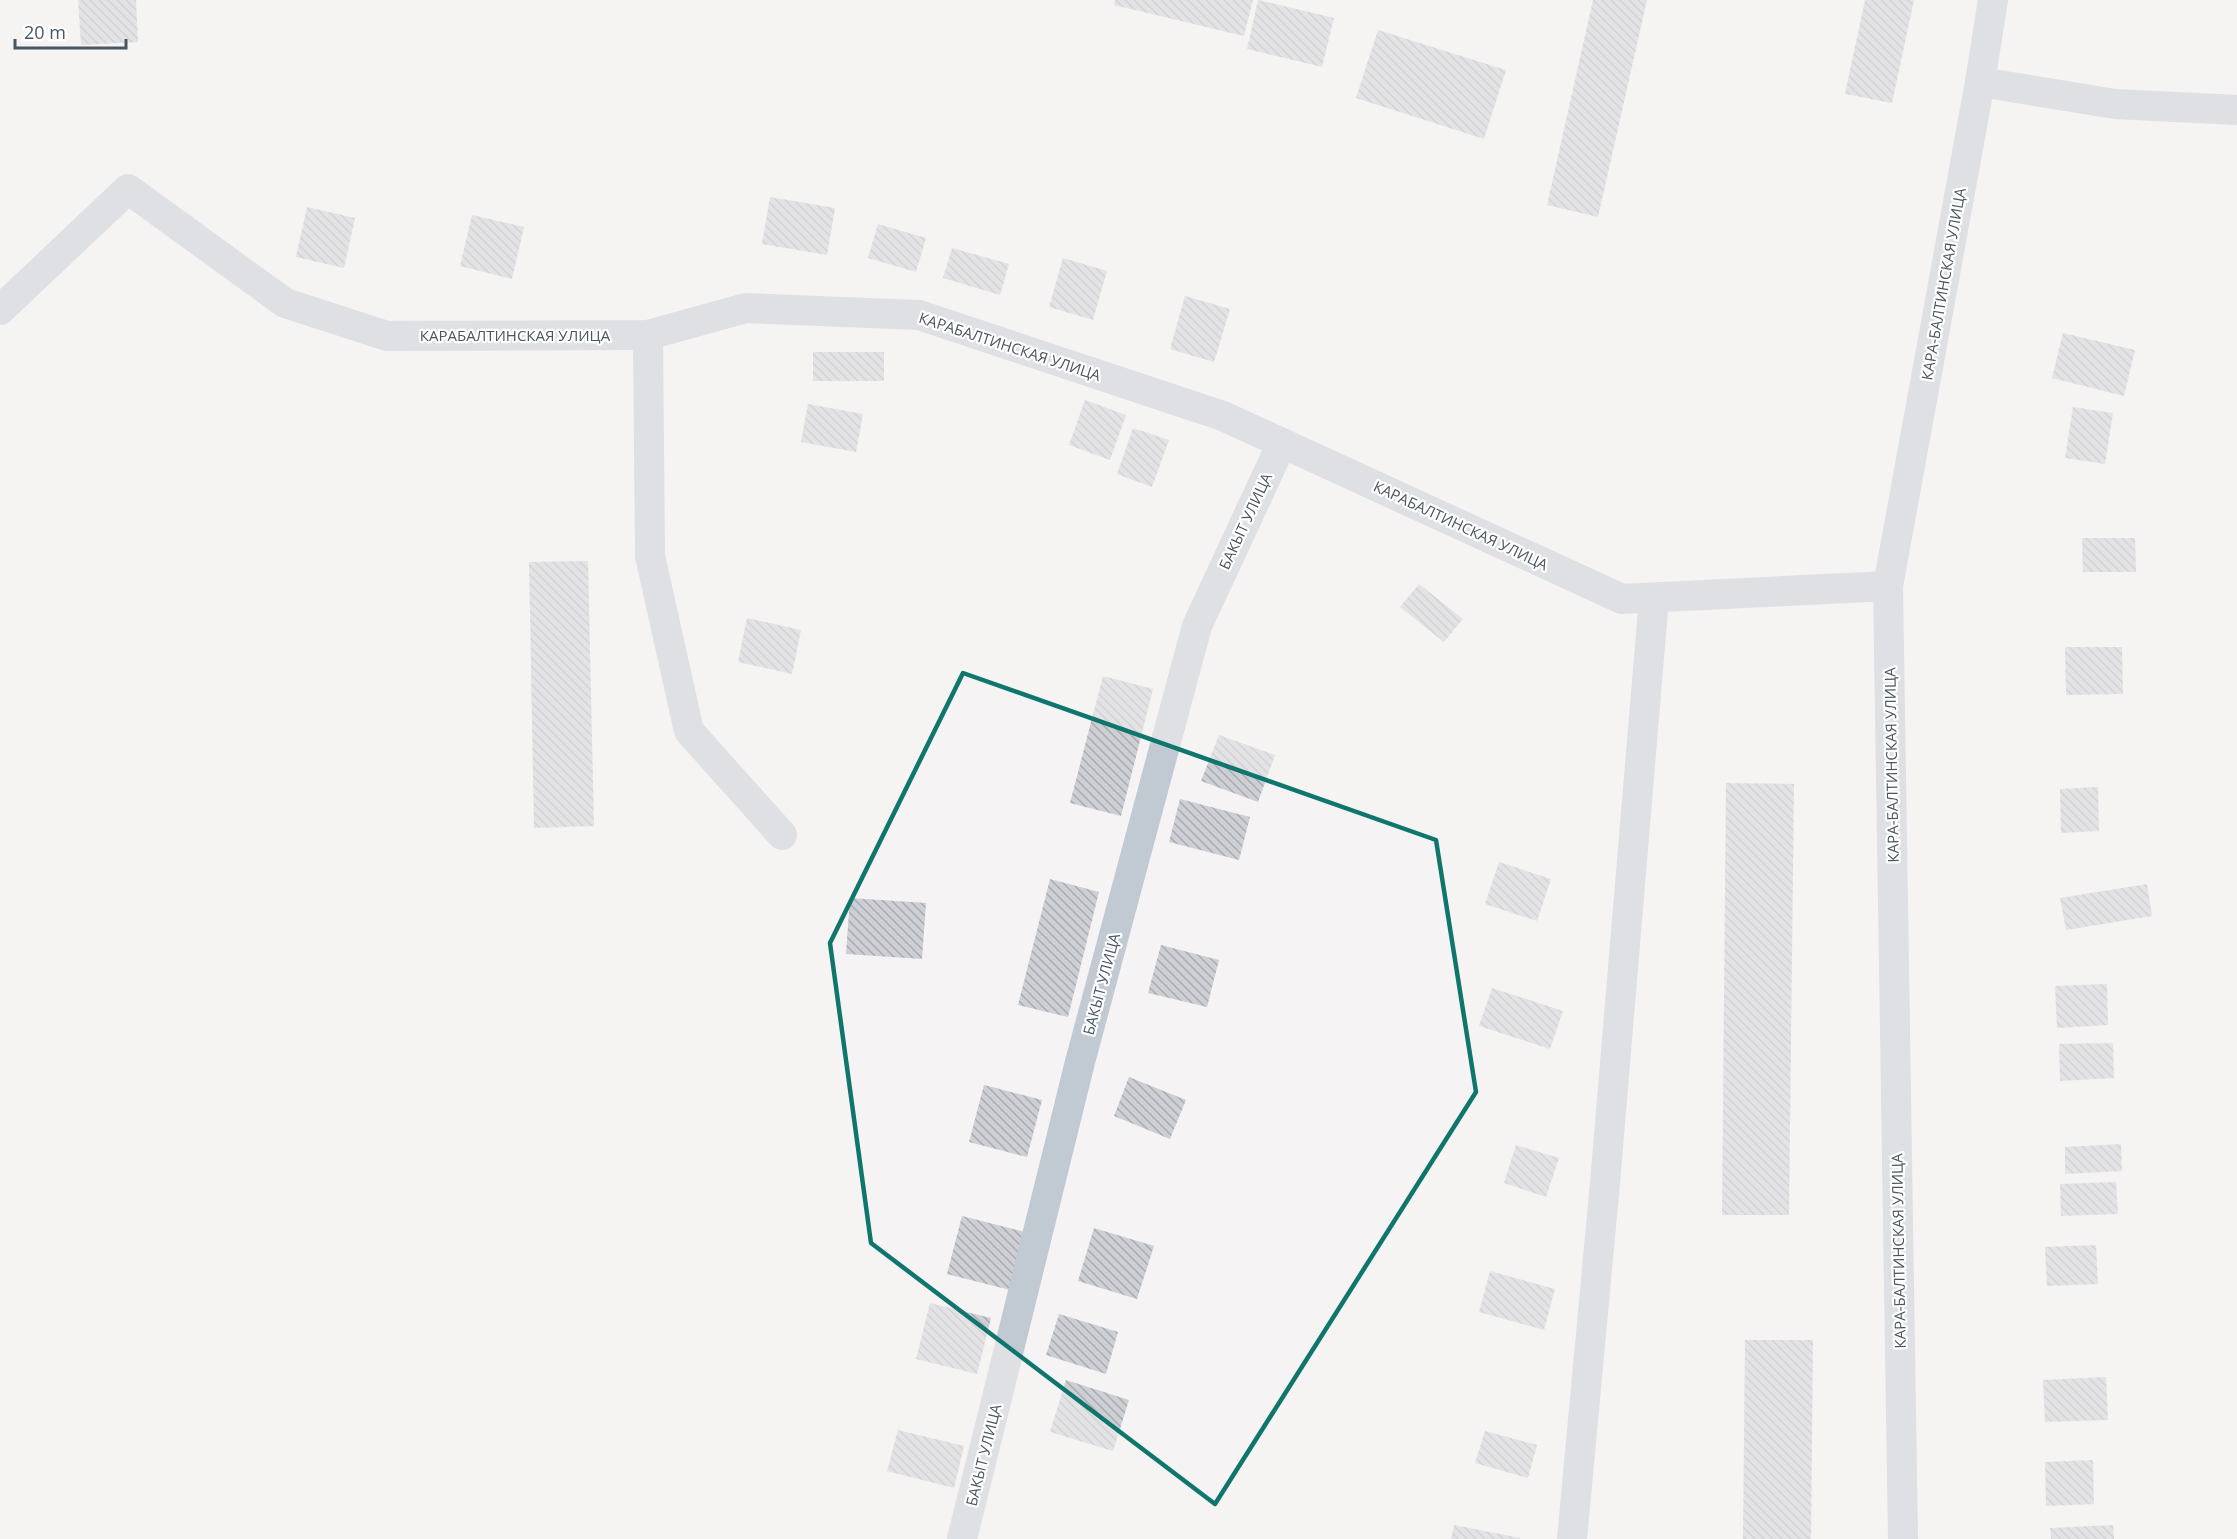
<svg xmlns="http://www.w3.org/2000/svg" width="2237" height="1539" font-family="'Open Sans',sans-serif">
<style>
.building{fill:url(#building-back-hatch)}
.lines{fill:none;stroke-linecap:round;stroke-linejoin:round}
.minor{stroke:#c1cad2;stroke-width:30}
.marked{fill:none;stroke:#0f766e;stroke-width:4.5;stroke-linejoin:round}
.labels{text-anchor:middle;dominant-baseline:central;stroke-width:4.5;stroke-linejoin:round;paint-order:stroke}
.street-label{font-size:15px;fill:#4a5661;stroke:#fff}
</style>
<defs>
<pattern id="building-back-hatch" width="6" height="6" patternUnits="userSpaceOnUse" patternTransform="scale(1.5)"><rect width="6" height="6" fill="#cdcfd5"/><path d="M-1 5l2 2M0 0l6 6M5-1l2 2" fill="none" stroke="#a8abb0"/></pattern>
</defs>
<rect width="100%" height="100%" fill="#f5f3f3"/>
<g class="building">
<path d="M78,0H136L138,42L81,45Z"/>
<path d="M1115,0H1253L1244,36L1114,5Z"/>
<path d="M1258,0L1334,18L1322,67L1247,49Z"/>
<path d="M1593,0H1647L1598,217L1547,205Z"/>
<path d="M1865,0H1914L1892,103L1845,94Z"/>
<path d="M1378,30L1506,70L1484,139L1356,98Z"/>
<path d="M770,197L835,208L827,255L762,244Z"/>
<path d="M307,207L355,218L344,268L296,257Z"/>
<path d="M472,215L524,227L512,279L460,266Z"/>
<path d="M878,224L926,238L916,272L868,258Z"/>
<path d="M952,248L1009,264L1000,295L943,278Z"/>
<path d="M1063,258L1107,271L1093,320L1049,307Z"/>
<path d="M1185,296L1230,309L1214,362L1170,349Z"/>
<path d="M2063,333L2135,350L2124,396L2052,378Z"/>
<rect x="813" y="352" width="71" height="29"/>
<path d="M1085,400L1126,415L1110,460L1069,445Z"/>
<path d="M808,404L863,414L856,452L801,442Z"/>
<path d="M2073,407L2113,413L2105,464L2065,458Z"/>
<path d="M1133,428L1169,440L1152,487L1117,474Z"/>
<path d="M2082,538H2135L2136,572H2083Z"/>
<path d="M588,561L594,826L534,828L529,562Z"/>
<path d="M1419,584L1463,619L1444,642L1400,607Z"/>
<path d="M747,618L801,630L792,674L738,662Z"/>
<path d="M2065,647H2122L2123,694L2066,695Z"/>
<path d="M1103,676L1153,689L1121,816L1070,803Z"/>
<path d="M1219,735L1275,755L1258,802L1201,781Z"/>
<path d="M1726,783L1794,784L1789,1215H1722Z"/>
<path d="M2098,787L2099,831L2061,833L2060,789Z"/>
<path d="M1180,799L1250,817L1239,860L1169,842Z"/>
<path d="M1499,862L1551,879L1537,921L1485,904Z"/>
<path d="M1050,879L1099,892L1068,1017L1018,1005Z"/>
<path d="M2147,884L2152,916L2066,930L2060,898Z"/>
<path d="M850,898L926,903L922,959L846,954Z"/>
<path d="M1161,945L1219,960L1207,1007L1148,993Z"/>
<path d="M2107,984L2108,1025L2057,1028L2055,986Z"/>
<path d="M1492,988L1563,1011L1550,1049L1479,1026Z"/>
<path d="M2113,1043L2114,1078L2060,1081L2059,1044Z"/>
<path d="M1129,1077L1186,1100L1170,1139L1114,1116Z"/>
<path d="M984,1085L1042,1100L1027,1157L969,1142Z"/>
<path d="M2121,1144L2122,1171L2065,1174V1147Z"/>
<path d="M1516,1145L1559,1158L1546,1197L1504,1183Z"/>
<path d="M2116,1182L2118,1214L2061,1216L2060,1184Z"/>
<path d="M962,1216L1025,1232L1010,1290L947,1274Z"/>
<path d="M1094,1228L1154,1246L1137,1299L1078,1281Z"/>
<path d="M2096,1245L2098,1284L2047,1286L2045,1247Z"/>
<path d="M1490,1271L1555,1289L1544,1330L1479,1312Z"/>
<path d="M930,1303L991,1318L977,1374L916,1359Z"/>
<path d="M1059,1314L1118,1332L1106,1374L1046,1355Z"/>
<path d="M1745,1340H1813L1811,1539H1743Z"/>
<path d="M2106,1377L2108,1420L2045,1422L2043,1380Z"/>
<path d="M1066,1380L1129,1400L1113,1451L1050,1432Z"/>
<path d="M898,1430L964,1446L954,1488L887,1471Z"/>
<path d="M1485,1431L1537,1445L1528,1478L1475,1463Z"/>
<path d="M2093,1460L2094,1504L2046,1506L2045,1462Z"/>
<path d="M1454,1525L1520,1538V1539H1451Z"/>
<path d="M2113,1525L2114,1539H2051L2050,1528Z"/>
</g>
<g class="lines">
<g class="minor">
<path d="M1980,82L2115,104L2237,110"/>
<path d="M0,310L128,189L285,303L387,336L648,335L746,308L919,315L1223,416L1622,599L1888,586"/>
<path d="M648,335L650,556L689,731L782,835"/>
<path d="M962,1539L1080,1062L1197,626L1282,443"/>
<path d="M1572,1539L1605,1183L1654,598"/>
<path d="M1903,1539L1888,586L1980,82L1993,0"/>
</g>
</g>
<path d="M0 0H2237V1539H0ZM963,673L1436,840L1476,1092L1215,1504L871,1243L830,943Z" fill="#f5f3f3" fill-opacity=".55" fill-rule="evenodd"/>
<path class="marked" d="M963,673L1436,840L1476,1092L1215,1504L871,1243L830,943Z"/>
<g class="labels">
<g class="street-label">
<text transform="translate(1943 284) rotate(-80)">КАРА-БАЛТИНСКАЯ УЛИЦА</text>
<text x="515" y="335">КАРАБАЛТИНСКАЯ УЛИЦА</text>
<text transform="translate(1010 346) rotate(18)">КАРАБАЛТИНСКАЯ УЛИЦА</text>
<text transform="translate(1245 521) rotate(-65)">БАКЫТ УЛИЦА</text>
<text transform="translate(1461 525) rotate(25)">КАРАБАЛТИНСКАЯ УЛИЦА</text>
<text transform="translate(1891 765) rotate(-91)">КАРА-БАЛТИНСКАЯ УЛИЦА</text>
<text transform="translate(1101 984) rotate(-75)">БАКЫТ УЛИЦА</text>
<text transform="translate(1898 1251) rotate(-91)">КАРА-БАЛТИНСКАЯ УЛИЦА</text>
<text transform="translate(983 1455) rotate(-76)">БАКЫТ УЛИЦА</text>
</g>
</g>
<path d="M15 39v9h111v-9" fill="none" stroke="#4a5661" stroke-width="3"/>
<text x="24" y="39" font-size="18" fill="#4a5661" stroke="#ffffff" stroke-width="4.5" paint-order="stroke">20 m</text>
</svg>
